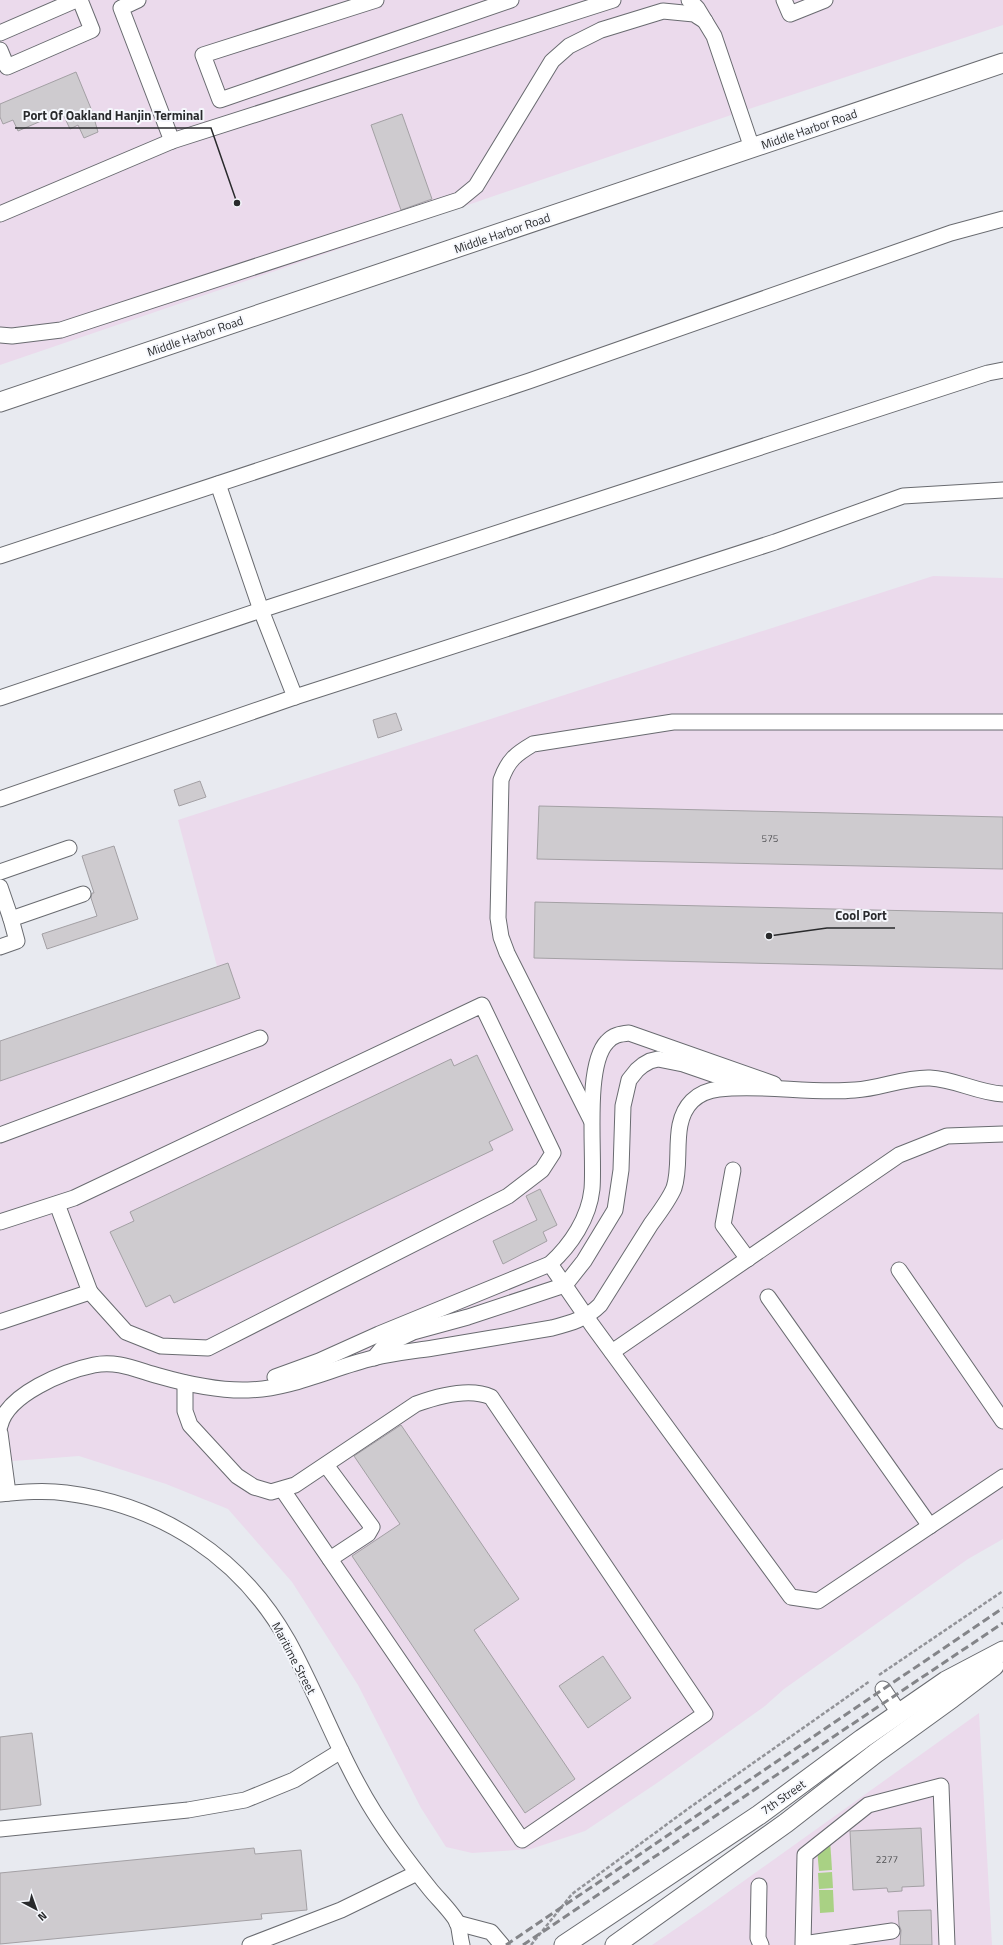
<svg xmlns="http://www.w3.org/2000/svg" width="1003" height="1945" font-family="'Titillium Web',sans-serif">
<style>
.industrial{fill:#ebdaec}
.green{fill:#a9d184}
.building{fill:#cecbcf;stroke:#a3a0a4}
.lines{fill:none;stroke-linecap:round;stroke-linejoin:round}
.minor-casing{stroke:#696b70;stroke-width:17}
.major-casing{stroke:#696b70;stroke-width:21}
.path{stroke:#929398;stroke-width:2.5;stroke-dasharray:4 2;stroke-linecap:butt}
.minor{stroke:#fff;stroke-width:15}
.major{stroke:#fff;stroke-width:19}
.rail{stroke:#848589;stroke-width:3;stroke-dasharray:8 4;stroke-linecap:butt}
.labels{text-anchor:middle;dominant-baseline:central;stroke-width:4;stroke-linejoin:round;paint-order:stroke}
.number-label{font-size:10px;fill:#525255}
.street-label{font-size:12px;fill:#292a2c;stroke:#f6f8fd}
.leader{fill:none;stroke:#292a2c;stroke-width:1.5}
.callout-dot{fill:#292a2c;stroke:#f6f8fd;stroke-width:1.5}
.callout-label{font-size:13px;text-anchor:middle;font-weight:bold;fill:#292a2c;stroke:#f6f8fd;stroke-width:4;stroke-linejoin:round;paint-order:stroke}
</style>
<rect width="100%" height="100%" fill="#e8eaf0"/>
<g class="industrial">
<path d="M0,0H1003V25L737,113L0,365Z"/>
<path d="M933,576L1003,578V1539L968,1559L784,1689L765,1706L657,1783L585,1831L531,1849L472,1853L446,1847L421,1808L358,1685L292,1582L228,1509L166,1484L79,1456L0,1462V1043L218,970L178,820Z"/>
<path d="M979,1713L992,1945H652L706,1908Z"/>
</g>
<g class="green">
<path d="M830,1839L832,1870L819,1871L817,1849Z"/>
<path d="M832,1872L833,1888L819,1889L818,1873Z"/>
<path d="M819,1890H833L834,1912L820,1913Z"/>
</g>
<g class="building">
<path d="M76,72L92,111L98,132L84,138L78,125L70,129L62,112L18,131L13,120L3,124L0,117V104Z"/>
<path d="M402,114L432,199L401,210L371,125Z"/>
<path d="M396,713L402,730L378,738L373,720Z"/>
<path d="M200,781L206,797L179,806L174,790Z"/>
<path d="M539,806L1003,817V869L537,859Z"/>
<path d="M114,846L138,919L47,949L42,934L97,916L91,898L92,893H94L82,856Z"/>
<path d="M535,902L1003,913V969L534,958Z"/>
<path d="M228,963L240,998L0,1081V1041Z"/>
<path d="M477,1055L513,1130L489,1142L493,1150L174,1303L170,1295L146,1307L110,1232L134,1221L130,1212L451,1059L454,1066Z"/>
<path d="M540,1189L557,1225L543,1232L547,1241L503,1264L493,1241L537,1220L526,1196Z"/>
<path d="M401,1425L519,1599L474,1630L575,1779L525,1813L352,1556L400,1524L354,1456Z"/>
<path d="M603,1656L631,1698L588,1728L559,1686Z"/>
<path d="M32,1733L41,1805L0,1810V1737Z"/>
<path d="M921,1828L924,1886L902,1887V1891L888,1892L887,1888L853,1890L850,1831Z"/>
<path d="M254,1848L255,1854L301,1850L307,1910L261,1914L262,1919L0,1944V1873Z"/>
<path d="M931,1910L932,1945H900L901,1930L899,1925L898,1911Z"/>
</g>
<g class="lines">
<g class="minor-casing">
<g id="minor">
<path d="M138,0L121,8L172,141"/>
<path d="M376,0L203,55L220,100L511,0"/>
<path d="M689,0L697,8L714,36L752,148"/>
<path d="M784,0L790,14L825,0"/>
<path d="M0,33L76,0"/>
<path d="M0,50L7,67L92,30L80,0"/>
<path d="M0,214L172,141L613,0"/>
<path d="M0,335L12,336L61,330L459,200L476,186L552,61L569,46L601,30L663,11L694,14L705,21"/>
<path d="M218,484L261,610L295,697"/>
<path d="M0,556L529,381L951,233L1003,219"/>
<path d="M0,698L261,610L988,373L1003,370"/>
<path d="M0,799L295,697L775,542L903,496L1003,490"/>
<path d="M0,872L69,848"/>
<path d="M0,887L11,919"/>
<path d="M0,947L17,941L11,919L83,894"/>
<path d="M591,1120L507,953L501,937L498,918L501,780C508,760 516,754 533,744L673,722H1003"/>
<path d="M0,1135L260,1038"/>
<path d="M733,1170L723,1225L748,1259"/>
<path d="M0,1222L74,1198L482,1005L553,1153L542,1170L508,1196L208,1348L161,1346L126,1332L90,1292"/>
<path d="M550,1264L592,1325L791,1597L818,1601L1003,1477"/>
<path d="M899,1270L1003,1421"/>
<path d="M768,1297L930,1526"/>
<path d="M0,1322L90,1292L57,1204"/>
<path d="M612,1352L899,1155L947,1136L1003,1134"/>
<path d="M374,1358L384,1346L413,1332L468,1317L565,1285L584,1261L615,1210L621,1170L623,1106L629,1080L637,1070L643,1065L650,1061L658,1059L683,1064L744,1085"/>
<path d="M275,1377L319,1361L379,1334L550,1264C571,1245 589,1218 592,1189C595,1155 584,1066 607,1042C613,1035 620,1034 629,1033L774,1084"/>
<path d="M185,1383V1411L190,1425L237,1476L254,1487L271,1492L295,1485L416,1404C438,1396 469,1387 491,1397L705,1714L522,1840L282,1489"/>
<path d="M0,1426C7,1394 65,1371 94,1365C117,1360 137,1370 159,1376C187,1384 219,1391 248,1390C291,1389 332,1368 373,1358C393,1353 413,1351 433,1348C473,1341 512,1335 552,1328C571,1323 586,1319 600,1305C617,1278 634,1251 651,1224C659,1213 669,1200 674,1188C683,1161 670,1123 692,1101C699,1094 710,1090 719,1089C764,1084 810,1094 855,1090C880,1089 904,1077 930,1078C955,1079 978,1093 1003,1094"/>
<path d="M0,1433L8,1493"/>
<path d="M326,1465L372,1527L368,1534L330,1559"/>
<path d="M0,1494C22,1492 45,1490 66,1493C161,1505 241,1557 288,1641C319,1697 340,1758 374,1812C391,1839 410,1864 430,1889C437,1898 454,1914 458,1924C460,1931 460,1938 462,1945"/>
<path d="M883,1689L899,1713"/>
<path d="M0,1829L188,1810L245,1800L294,1780L341,1751"/>
<path d="M759,1886L758,1938L761,1945"/>
<path d="M457,1923L491,1932L502,1945"/>
<path d="M892,1931L803,1944L805,1855L868,1805L941,1786L947,1945"/>
<path d="M250,1945L341,1910L417,1873"/>
</g>
</g>
<g class="major-casing">
<g id="major">
<path d="M0,402L1003,63"/>
<path d="M564,1945L759,1815L862,1739L946,1681L1003,1651"/>
<path d="M615,1945L786,1823L876,1753L952,1698L994,1666"/>
</g>
</g>
<g class="path">
<path d="M879,1675L1003,1591"/>
<path d="M531,1945L572,1894L689,1808L870,1681"/>
</g>
<use href="#minor" class="minor"/>
<use href="#major" class="major"/>
<g class="rail">
<path d="M506,1945L1003,1608"/>
<path d="M523,1945L1003,1623"/>
</g>
</g>
<g class="labels">
<g class="number-label">
<text x="770" y="838">575</text>
<text x="887" y="1859">2277</text>
</g>
<g class="street-label">
<text transform="translate(809 129) rotate(-19)">Middle Harbor Road</text>
<text transform="translate(502 233) rotate(-19)">Middle Harbor Road</text>
<text transform="translate(195 336) rotate(-19)">Middle Harbor Road</text>
<text transform="translate(294 1658) rotate(62)">Maritime Street</text>
<text transform="translate(783 1797) rotate(-35)">7th Street</text>
</g>
</g>
<path class="leader" d="M237 203L211 128H15M769 936L827 928H895"/>
<g class="callout-dot">
<circle cx="237" cy="203" r="4"/>
<circle cx="769" cy="936" r="4"/>
</g>
<g class="callout-label">
<text x="113" y="120">Port Of Oakland Hanjin Terminal</text>
<text x="861" y="920">Cool Port</text>
</g>
<g transform="translate(36 1909) rotate(139)" stroke="#f6f8fd" stroke-width="3" paint-order="stroke">
<path d="M0-3L7 15L0 10L-7 15Z" fill="#292a2c"/>
<text y="-6" font-size="11" font-weight="bold" text-anchor="middle" fill="#292a2c">N</text>
</g>
</svg>
